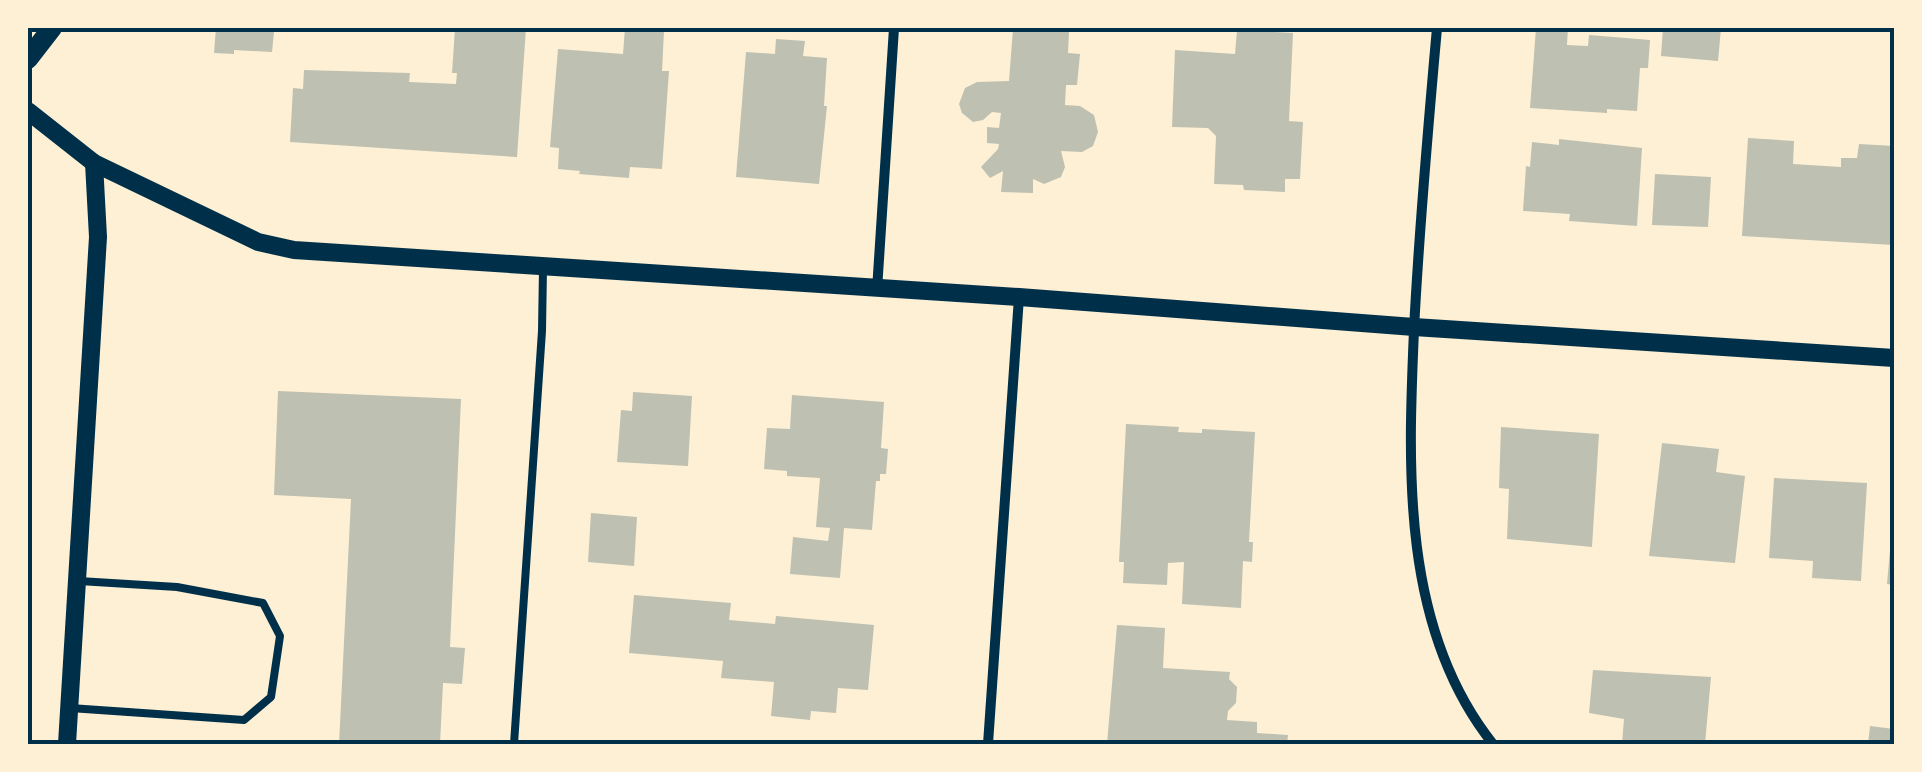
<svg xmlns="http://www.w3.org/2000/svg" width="1922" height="772" font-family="Roboto,sans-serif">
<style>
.building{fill:#bec0b2}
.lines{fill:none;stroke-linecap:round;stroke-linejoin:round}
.service{stroke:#003049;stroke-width:8}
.minor{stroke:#003049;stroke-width:10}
.tertiary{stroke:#003049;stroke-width:18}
.secondary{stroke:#003049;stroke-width:20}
.neatline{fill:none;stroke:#003049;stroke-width:4}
</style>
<rect width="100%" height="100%" fill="#fdf0d5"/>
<g class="building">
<path d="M216,28H291V31L274,32L272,52L234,50V54L214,53Z"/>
<path d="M455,28H526L517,157L290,142L293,88L303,89L304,70L410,73L409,82L456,84L457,73H452Z"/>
<path d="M625,28L664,31L662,71H669L662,169L630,167L629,178L579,174L580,171L558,169L559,148L550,147L558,49L623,54Z"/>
<path d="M1536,28H1568L1567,45L1588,46L1589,35L1650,40L1648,68H1640L1637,111L1607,109V113L1530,108Z"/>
<path d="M1663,28H1721L1718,61L1661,56Z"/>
<path d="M1013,29L1069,32L1068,53L1080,54L1077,85H1066L1065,105L1080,106L1094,115L1098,132L1093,146L1082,152L1061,151L1065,167L1061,177L1044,184L1033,179V193L1001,192L1003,171L990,178L981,167L998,149L999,144L987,143V127L999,128L1001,113L992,112L983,120L973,122L962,113L959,104L965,88L977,82L1009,81Z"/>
<path d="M1237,30L1293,33L1289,121L1303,122L1300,179H1285V192L1244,190L1243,185L1214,184L1216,136L1208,128L1172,127L1175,50L1235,54Z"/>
<path d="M776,39L805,41L803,56L827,58L824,106H827L819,184L736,177L746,52L775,54Z"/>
<path d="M1748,138L1794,141L1793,164L1841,167V158H1857L1859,144L1894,146V245L1742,236Z"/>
<path d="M1559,139L1642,148L1637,226L1569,221L1570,214L1523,211L1526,166L1530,167L1532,142L1559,145Z"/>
<path d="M1655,174L1711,177L1708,227L1652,225Z"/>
<path d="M278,391L461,399L450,647L465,648L462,684L443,683L440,744H339L351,499L274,495Z"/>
<path d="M633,392L692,396L688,466L617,462L621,410L632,411Z"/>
<path d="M792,395L884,402L881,448L888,449L886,474H880V481H876L872,530L844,528L840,578L790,574L793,537L828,541L830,528L816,527L820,478L787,476V471L764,469L767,428L790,429Z"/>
<path d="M1126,424L1179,427L1178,432L1202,433V429L1255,432L1249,542H1253L1252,562L1243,561L1241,608L1182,604L1184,562L1168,563L1167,585L1123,583L1124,562H1119Z"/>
<path d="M1501,427L1599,434L1592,547L1507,539L1509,489L1499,488Z"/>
<path d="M1662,443L1719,449L1716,472L1745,476L1735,563L1649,556Z"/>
<path d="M1774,478L1867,483L1861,581L1812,578L1813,561L1769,558Z"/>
<path d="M591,513L637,517L634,566L588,562Z"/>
<path d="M1892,527H1894V585L1887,584Z"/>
<path d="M634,595L731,603L729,620L775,624L776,616L874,625L868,690L838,688L836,713L811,711L810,720L771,716L774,682L721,678L723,661L629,653Z"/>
<path d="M1117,625L1165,628L1163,668L1230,672L1229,679L1237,687L1236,703L1228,711L1227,720L1257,722V733L1288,735L1287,744H1107Z"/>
<path d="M1593,670L1711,677L1705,744H1622L1624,719L1589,713Z"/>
<path d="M1870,726L1894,729V744H1868Z"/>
</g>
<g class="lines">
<g class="service">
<path d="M70,708L244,720L271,697L280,636L263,603L177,587L79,581"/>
<path d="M514,744L542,331L543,268"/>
</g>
<g class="minor">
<path d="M1437,28C1428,128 1419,229 1414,330C1408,469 1401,629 1493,744"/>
<path d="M877,290L894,28"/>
<path d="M988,744L1019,297"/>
</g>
<g class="tertiary">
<path d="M28,111L94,163L258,242L294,250L1019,297L1414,327L1894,358"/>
<path d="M67,744L98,237L94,163"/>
</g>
<path class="secondary" d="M28,59L52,28"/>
</g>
<rect width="1922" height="772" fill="none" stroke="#fdf0d5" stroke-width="60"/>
<rect x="30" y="30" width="1862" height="712" class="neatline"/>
</svg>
